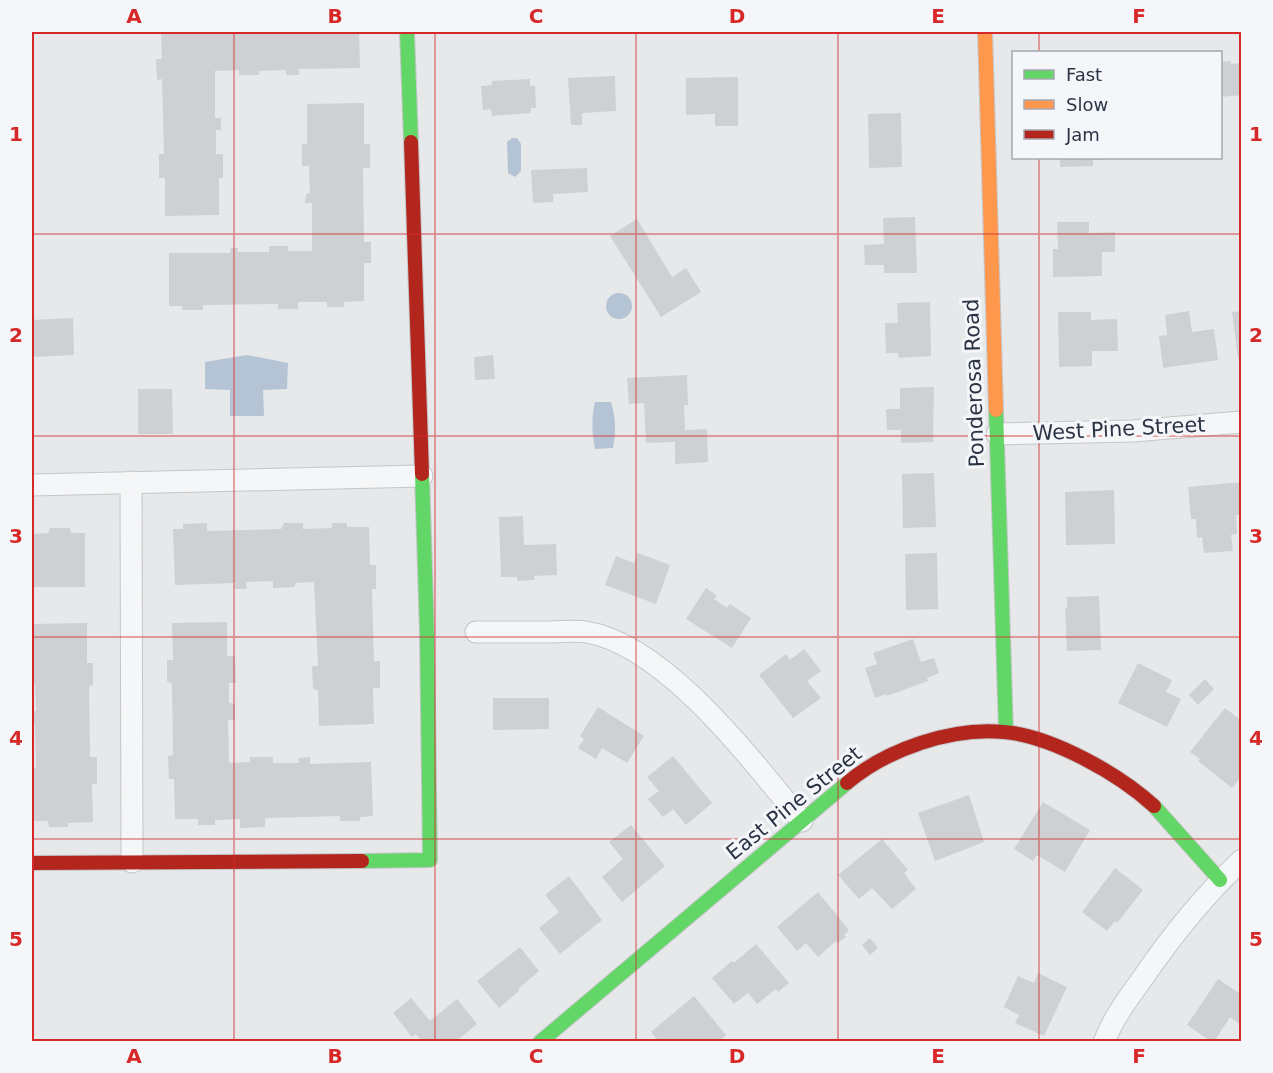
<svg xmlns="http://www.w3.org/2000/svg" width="1273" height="1073" font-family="'DejaVu Sans',sans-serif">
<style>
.water{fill:#b4c4d5}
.building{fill:#ced0d3}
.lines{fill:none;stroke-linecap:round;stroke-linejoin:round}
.street-casing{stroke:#c4c6c8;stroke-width:23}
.fast-casing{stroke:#c4c6c8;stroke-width:16}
.slow-casing{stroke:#c4c6c8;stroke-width:16}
.jam-casing{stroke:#c4c6c8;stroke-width:16}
.street{stroke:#f5f6f7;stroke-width:21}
.fast{stroke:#63d668;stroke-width:14}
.slow{stroke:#ff974d;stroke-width:14}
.jam{stroke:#b3261e;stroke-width:14}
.grid{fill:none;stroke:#d62828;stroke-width:1.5;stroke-opacity:0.55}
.labels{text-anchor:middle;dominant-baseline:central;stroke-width:6;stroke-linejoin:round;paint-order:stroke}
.street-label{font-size:21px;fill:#2b3445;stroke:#f4f6f9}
.neatline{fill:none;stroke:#d62828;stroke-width:2}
.grid-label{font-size:20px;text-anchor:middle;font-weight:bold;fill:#d62828}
</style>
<rect width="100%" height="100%" fill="#e6e8ea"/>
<g class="water">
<path d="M512,138H517L521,144V171L515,177L508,173L507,142Z"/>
<circle cx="619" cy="306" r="13"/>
<path d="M247,355L288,363L287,389L263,390L264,416H230V390L205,389V362Z"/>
<path d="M595,402H611C616,418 616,432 613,448L595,449C592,432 591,419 595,402Z"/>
</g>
<g class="building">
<path d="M161,32H359L360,68L299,69V75H286V70L259,71V75H239V70L215,71V118H221V130H216V154H223V178H219V215L165,216V178H159V154H164L162,79L157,80L156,59H162Z"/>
<path d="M1231,61V64L1242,63V95L1220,97V62Z"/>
<path d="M615,76L616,111L582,113V125H571L568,78Z"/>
<path d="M738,77V126H715V114L686,115V78Z"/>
<path d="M530,79V86H535L536,108H531V113L492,116L491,109L483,110L481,86L492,85V81Z"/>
<path d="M364,103V144H370V168H363L364,242H371V263H364V301L344,302V307H327V302H298V309H278V304L203,305V310H182V306H169V253H230L231,248H238V252H269V246H288V251H312V203H305L306,194L310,193L309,166H302V144H307V104Z"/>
<path d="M901,113L902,167L869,168L868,114Z"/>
<path d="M1060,158H1103V160H1093V166L1060,167Z"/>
<path d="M587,168L588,192L553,194V202L533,203L531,170Z"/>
<path d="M915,217L917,273H884V265H865L864,245L884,244L883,218Z"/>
<path d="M637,219L672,277L686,268L701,292L661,317L610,236Z"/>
<path d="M1057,222H1089V233L1115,232V252H1102V276L1053,277V249H1058Z"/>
<path d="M930,302L931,356L899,358L898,353H886L885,323H898L897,303Z"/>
<path d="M1189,311L1192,332L1214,329L1218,360L1163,368L1159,336L1167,335L1165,315Z"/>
<path d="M1242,311V357L1238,358L1232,312Z"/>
<path d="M1058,312H1091V320L1117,319L1118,351H1092V366L1059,367Z"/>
<path d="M73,318L74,355L32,357V320Z"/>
<path d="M493,355L495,379L475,380L474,357Z"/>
<path d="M687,375L688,405H684L685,430L707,429L708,462L675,464V442L646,443L644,403L629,404L627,378Z"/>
<path d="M934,387L933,442L901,443V430H887L886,409H900V388Z"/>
<path d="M138,389H172L173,434H138Z"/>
<path d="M934,473L936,527L903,528L902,474Z"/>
<path d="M1242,482V515H1236L1237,534L1231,535L1233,551L1204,553L1202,537L1197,538L1196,519H1191L1188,487Z"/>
<path d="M1114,490L1115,544L1066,545L1065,492Z"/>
<path d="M523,516L524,545L556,544L557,575L534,576V580L517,581V577H501L499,517Z"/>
<path d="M207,523V531L281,529L284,523H303V529L332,528V523H347V527H369L370,565H376V589H372L374,661H380V688H373L374,724L319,726L318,690L313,689L312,666H318L314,582L296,583L294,587L273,588V581L246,582L247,589H235V583L175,585L173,529H183V524Z"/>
<path d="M50,528H70L71,533H85V587H32V534L48,533Z"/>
<path d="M638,553L670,565L656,604L605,585L616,556L634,563Z"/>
<path d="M937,553L938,609L906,610L905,554Z"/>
<path d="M706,588L717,596L714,599L727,608L730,604L751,618L732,648L686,619Z"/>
<path d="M1099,596L1101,650L1067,651L1065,608H1067V597Z"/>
<path d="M227,622V656H235L236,683H229V703L235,704V720H228L229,763L250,762V757H273V763H299L298,758L310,757V764L371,762L373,816L360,817V821H340V816L265,818V827L240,828V819L215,820V825H198V819H175L174,779H169L168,756L173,755L172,684L167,681V660H173L172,623Z"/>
<path d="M87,623V663H93V685L89,686L90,757H97V784H92L93,822L68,823V827H49L48,821H32V768H36L35,723H32V711H36L35,683H32V663H34L33,624Z"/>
<path d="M913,639L921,662L934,658L939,673L927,678L928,681L887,696L886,694L875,698L865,668L877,664L873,653Z"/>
<path d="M804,649L821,671L807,681L821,698L793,718L759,675L786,654L790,660Z"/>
<path d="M1138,663L1172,680L1166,692L1181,699L1167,727L1118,703Z"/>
<path d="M1205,679L1214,689L1198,705L1189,695Z"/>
<path d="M493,698H549V729L493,730Z"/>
<path d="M598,707L644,736L627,763L602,748L596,759L578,748L584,739L580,736Z"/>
<path d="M1225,708L1242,721V776L1232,788L1198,761L1200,759L1190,752Z"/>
<path d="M673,756L712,803L686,825L673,809L663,817L648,799L659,791L647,777Z"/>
<path d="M969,795L984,842L935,861L918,813Z"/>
<path d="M1043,802L1090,830L1065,872L1037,855L1033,861L1014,849Z"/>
<path d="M631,825L665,866L622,902L602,877L623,859L609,842Z"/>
<path d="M882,839L908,870L904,873L916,889L892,909L872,888L859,899L838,875Z"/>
<path d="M1115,868L1143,890L1117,923L1115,921L1107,931L1082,912Z"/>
<path d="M569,876L602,920L560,954L539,928L559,912L545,895Z"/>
<path d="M818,892L849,930L844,935L846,937L838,943L836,941L818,957L806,943L797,951L777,927Z"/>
<path d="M870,938L878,948L870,955L862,945Z"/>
<path d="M756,944L789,983L778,992L776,989L757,1004L748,993L734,1004L712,978L732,961L734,963Z"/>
<path d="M520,947L539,971L518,989L519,991L499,1008L477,981Z"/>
<path d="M1038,973L1067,987L1044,1036L1015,1023L1019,1015L1004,1007L1018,976L1034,983Z"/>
<path d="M1218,979L1242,995L1240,1003L1242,1004V1022L1240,1024L1230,1017L1214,1042H1212L1187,1025Z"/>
<path d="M694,996L726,1035L718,1042H659L651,1032Z"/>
<path d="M411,998L430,1021L457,999L477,1024L455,1042H422L416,1034L412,1037L393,1013Z"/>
</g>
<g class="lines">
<g class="street-casing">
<g id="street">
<path d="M997,434L1133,431L1242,422"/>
<path d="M131,482L132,862"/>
<path d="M32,485L422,476"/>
<path d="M476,632C500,632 525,632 549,632C561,632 574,630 586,632C666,645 752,761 802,821"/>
<path d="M1104,1042C1113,1019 1126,1001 1140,982C1170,938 1202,897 1242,860"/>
</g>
</g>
<g class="fast-casing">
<g id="fast">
<path d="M407,32L411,142"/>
<path d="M996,410L1006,732"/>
<path d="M1154,806L1220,880"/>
<path d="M362,861L430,860L427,634L422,474"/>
<path d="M540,1042L847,783"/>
</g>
</g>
<g class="slow-casing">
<path id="slow" d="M985,32L996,410"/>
</g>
<g class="jam-casing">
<g id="jam">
<path d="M411,142L422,474"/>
<path d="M847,783C887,749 952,727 1004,732C1052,736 1119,774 1154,806"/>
<path d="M32,863L362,861"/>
</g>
</g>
<use href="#street" class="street"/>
<use href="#fast" class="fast"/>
<use href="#slow" class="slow"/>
<use href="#jam" class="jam"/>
</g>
<path class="grid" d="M234,32V1042M435,32V1042M636,32V1042M838,32V1042M1039,32V52M1039,158V1042M32,234H1242M32,436H1242M32,637H1242M32,839H1242"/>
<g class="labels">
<g class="street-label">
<text transform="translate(974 383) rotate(-92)">Ponderosa Road</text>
<text transform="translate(1119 429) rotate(-3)">West Pine Street</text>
<text transform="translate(794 803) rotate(-39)">East Pine Street</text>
</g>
</g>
<rect width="1273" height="1073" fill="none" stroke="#f4f6f9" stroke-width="66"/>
<rect x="1012" y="51" width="210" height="108" fill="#f4f6f9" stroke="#a4a8b1" stroke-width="1.5"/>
<rect x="1024" y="70" width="30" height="9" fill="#63d668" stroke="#a4a8b1" stroke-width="1.5"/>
<text x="1066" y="81" font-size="18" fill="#2b3445">Fast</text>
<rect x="1024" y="100" width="30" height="9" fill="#ff974d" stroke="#a4a8b1" stroke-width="1.5"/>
<text x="1066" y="111" font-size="18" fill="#2b3445">Slow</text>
<rect x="1024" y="130" width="30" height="9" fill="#b3261e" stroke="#a4a8b1" stroke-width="1.5"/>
<text x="1066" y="141" font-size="18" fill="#2b3445">Jam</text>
<rect x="33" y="33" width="1207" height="1007" class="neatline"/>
<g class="grid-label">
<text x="134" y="23">A</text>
<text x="335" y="23">B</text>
<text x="536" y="23">C</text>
<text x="737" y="23">D</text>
<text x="938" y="23">E</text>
<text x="1139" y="23">F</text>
<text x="16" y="141">1</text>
<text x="1256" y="141">1</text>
<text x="16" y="342">2</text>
<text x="1256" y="342">2</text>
<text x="16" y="543">3</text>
<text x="1256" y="543">3</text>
<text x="16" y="745">4</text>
<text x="1256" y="745">4</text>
<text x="16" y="946">5</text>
<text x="1256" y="946">5</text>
<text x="134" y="1063">A</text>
<text x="335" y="1063">B</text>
<text x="536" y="1063">C</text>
<text x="737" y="1063">D</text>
<text x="938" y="1063">E</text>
<text x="1139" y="1063">F</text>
</g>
</svg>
